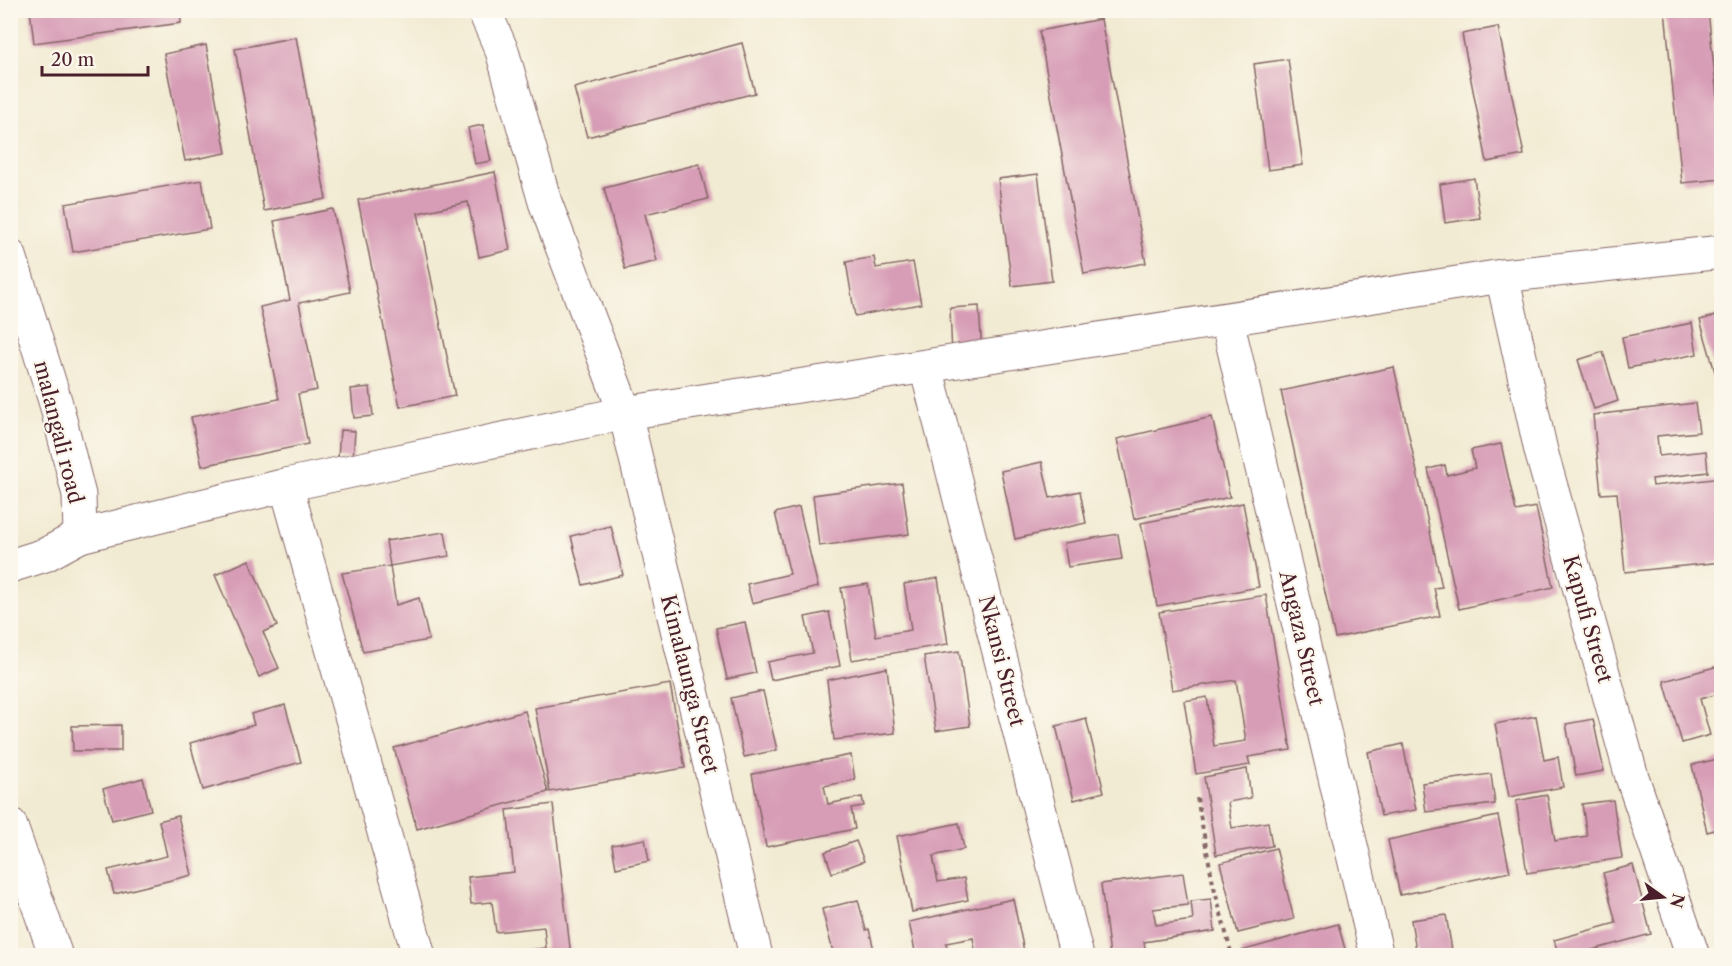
<svg xmlns="http://www.w3.org/2000/svg" width="1732" height="966" font-family="'Libre Caslon Text',serif">
<style>
.building{fill:#d79cb6}
.lines{fill:none;stroke-linecap:round;stroke-linejoin:round}
.minor-casing{stroke:#856666;stroke-width:35}
.tertiary-casing{stroke:#856666;stroke-width:35}
.path{stroke:#856666;stroke-width:4;stroke-dasharray:4.5 4.5;stroke-linecap:butt}
.minor{stroke:#fff;stroke-width:33}
.tertiary{stroke:#fff;stroke-width:33}
.labels{text-anchor:middle;dominant-baseline:central;stroke-width:4.5;stroke-linejoin:round;paint-order:stroke}
.street-label{font-size:21px;fill:#4a1f2b;stroke:#fbf7ec}
</style>
<rect width="100%" height="100%" fill="#fbf7ec"/>
<filter id="ink" filterUnits="userSpaceOnUse"><feTurbulence type="fractalNoise" baseFrequency=".0167" numOctaves="2"/><feDisplacementMap in="SourceGraphic" scale="12" xChannelSelector="R" yChannelSelector="G"/><feConvolveMatrix kernelMatrix="1 2 1 2 8 2 1 2 1" color-interpolation-filters="sRGB"/></filter>
<filter id="wash" filterUnits="userSpaceOnUse"><feTurbulence type="fractalNoise" baseFrequency=".008" numOctaves="4" result="noise"/><feDisplacementMap in="SourceGraphic" scale="24" xChannelSelector="R" yChannelSelector="G"/><feGaussianBlur stdDeviation="1.35" result="paint"/><feColorMatrix in="noise" values="0 0 0 0 0 0 0 0 0 0 0 0 0 0 0 0 0 1.4 0 .05"/><feComposite in="paint" operator="in"/></filter>
<g filter="url(#wash)">
<rect width="100%" height="100%" fill="#f2ebd3"/>
<g id="blocks">
<g class="building">
<path d="M30,10H180L181,23L34,43Z"/>
<path d="M1665,10H1708L1722,147V179L1682,183Z"/>
<path d="M1101,19L1146,263L1084,274L1039,31Z"/>
<path d="M1498,27L1524,155L1487,162L1462,34Z"/>
<path d="M296,37L326,199L264,211L235,49Z"/>
<path d="M742,43L755,93L587,137L574,88Z"/>
<path d="M206,45L226,153L185,161L164,54Z"/>
<path d="M1288,59L1303,165L1268,170L1254,64Z"/>
<path d="M483,125L491,161L475,164L468,128Z"/>
<path d="M699,164L708,199L645,214L657,261L625,269L604,188Z"/>
<path d="M495,172L510,250L479,257L468,202L418,213L455,396L400,407L358,200Z"/>
<path d="M1038,174L1052,281L1012,286L998,179Z"/>
<path d="M1474,178L1480,218L1445,223L1440,184Z"/>
<path d="M202,180L210,229L73,252L65,204Z"/>
<path d="M333,209L350,292L299,303L317,390L298,394L308,444L202,466L191,417L279,399L260,307L290,300L274,221Z"/>
<path d="M874,257L876,268L913,262L921,304L855,316L846,262Z"/>
<path d="M979,306L982,353L952,355L950,308Z"/>
<path d="M1722,314V393H1721L1700,320Z"/>
<path d="M1692,323L1697,354L1628,368L1622,337Z"/>
<path d="M1603,352L1618,401L1594,409L1578,360Z"/>
<path d="M1394,367L1442,587L1434,588L1440,616L1335,638L1281,391Z"/>
<path d="M370,387L373,416L354,418L351,389Z"/>
<path d="M1695,403L1699,432L1657,436L1659,456L1706,451L1708,472L1652,479L1653,486L1722,478V562L1625,572L1617,493L1601,494L1593,415Z"/>
<path d="M1212,417L1230,497L1134,519L1117,439Z"/>
<path d="M340,430L355,431L353,459L338,458Z"/>
<path d="M1501,444L1516,511L1536,507L1553,587L1459,609L1428,469L1445,465L1447,475L1475,468L1471,450Z"/>
<path d="M1042,462L1050,498L1080,491L1086,523L1015,539L1001,471Z"/>
<path d="M902,483L909,534L819,546L813,495Z"/>
<path d="M1243,503L1259,587L1157,606L1141,523Z"/>
<path d="M799,507L818,587L752,603L747,584L790,574L775,513Z"/>
<path d="M611,526L623,575L583,585L571,536Z"/>
<path d="M445,532L449,556L390,566L386,541Z"/>
<path d="M1118,534L1122,559L1068,567L1064,543Z"/>
<path d="M249,560L277,626L263,632L279,668L259,677L215,575Z"/>
<path d="M390,566L396,605L419,598L429,640L363,652L342,573Z"/>
<path d="M938,578L948,644L852,660L841,588L868,584L876,636L911,630L904,584Z"/>
<path d="M1266,595L1291,750L1248,757L1250,765L1196,774L1184,701L1207,697L1214,746L1246,741L1236,680L1172,690L1159,612Z"/>
<path d="M829,612L840,666L771,680L767,662L813,653L805,617Z"/>
<path d="M745,622L756,673L727,679L716,628Z"/>
<path d="M959,651L970,726L936,731L924,656Z"/>
<path d="M1722,665V693L1700,699L1710,735L1682,743L1664,681Z"/>
<path d="M887,668L895,733L834,740L827,680Z"/>
<path d="M670,684L685,768L550,792L535,708Z"/>
<path d="M763,691L777,750L744,757L731,698Z"/>
<path d="M285,705L301,762L203,790L190,743L254,725L251,714Z"/>
<path d="M525,711L548,792L417,829L394,748Z"/>
<path d="M1536,716L1544,760L1558,757L1563,787L1509,797L1495,724Z"/>
<path d="M1086,718L1104,792L1074,800L1056,726Z"/>
<path d="M1593,719L1604,771L1576,776L1566,724Z"/>
<path d="M121,725V751H73L72,726Z"/>
<path d="M1403,744L1416,810L1381,816L1368,752Z"/>
<path d="M851,755L855,780L824,786L828,804L862,797L864,806L851,808L855,829L766,847L752,774Z"/>
<path d="M1722,758V828L1707,832L1692,765Z"/>
<path d="M1247,769L1251,798L1228,802L1232,828L1268,822L1272,846L1216,855L1204,777Z"/>
<path d="M1491,774L1495,804L1426,812L1422,783Z"/>
<path d="M143,778L151,810L112,820L103,789Z"/>
<path d="M1547,795L1555,841L1587,836L1582,804L1613,800L1622,858L1527,873L1516,801Z"/>
<path d="M553,804L571,956H507L506,953L546,948L544,927L496,932L492,902L471,904L468,877L514,872L507,810Z"/>
<path d="M178,816L192,875L114,894L108,870L167,856L159,821Z"/>
<path d="M1498,816L1510,872L1400,895L1388,840Z"/>
<path d="M959,823L964,849L933,856L938,882L964,878L968,900L912,912L897,836Z"/>
<path d="M645,839L649,861L616,868L612,845Z"/>
<path d="M856,841L864,861L832,873L825,852Z"/>
<path d="M1276,848L1294,919L1238,933L1220,863Z"/>
<path d="M1633,865L1651,934L1570,956H1559L1554,940L1616,923L1603,873Z"/>
<path d="M1183,873L1188,905L1153,909L1156,925L1193,920L1191,901L1211,899L1215,931L1144,942L1146,956H1110L1101,884Z"/>
<path d="M1013,899L1025,956H976L973,938L946,943L948,956H916L909,922Z"/>
<path d="M858,900L866,930L869,929L875,954L834,956L822,909Z"/>
<path d="M1446,915L1453,956H1417L1411,920Z"/>
<path d="M1338,924L1347,956H1242L1241,951Z"/>
</g>
</g>
</g>
<g filter="url(#ink)">
<use href="#blocks" fill-opacity="0" stroke="#856666" stroke-width="1.5"/>
<g class="lines">
<g class="minor-casing">
<g id="minor">
<path d="M484,10L502,51L545,202L625,413L756,956"/>
<path d="M1502,276L1541,451L1578,583L1632,777L1693,956"/>
<path d="M1227,320L1377,956"/>
<path d="M926,367L1077,956"/>
<path d="M286,485L419,956"/>
<path d="M80,536L286,485L625,413L1502,276L1722,252"/>
<path d="M10,824L56,956"/>
</g>
</g>
<g class="tertiary-casing">
<path id="tertiary" d="M10,256L56,404L79,495L80,536L45,555L10,566"/>
</g>
<path class="path" d="M1197,798L1213,883L1232,956"/>
<use href="#minor" class="minor"/>
<use href="#tertiary" class="tertiary"/>
</g>
</g>
<g class="labels">
<g class="street-label">
<text transform="translate(59 432) rotate(76)">malangali road</text>
<text transform="translate(1588 619) rotate(74)">Kapufi Street</text>
<text transform="translate(1302 638) rotate(77)">Angaza Street</text>
<text transform="translate(1002 661) rotate(76)">Nkansi Street</text>
<text transform="translate(690 684) rotate(76)">Kimalaunga Street</text>
</g>
</g>
<rect width="1732" height="966" fill="none" stroke="#fbf7ec" stroke-width="36"/>
<g transform="translate(1663 897) rotate(105)" stroke="#fbf7ec" stroke-width="4.5" paint-order="stroke">
<path d="M0-4.5L10 22L0 15L-10 22Z" fill="#4a1f2b"/>
<text y="-9" font-size="16" font-weight="bold" text-anchor="middle" fill="#4a1f2b">N</text>
</g>
<path d="M42 66v9h106v-9" fill="none" stroke="#4a1f2b" stroke-width="3"/>
<text x="51" y="66" font-size="18" fill="#4a1f2b" stroke="#fbf7ec" stroke-width="4.5" paint-order="stroke">20 m</text>
</svg>
